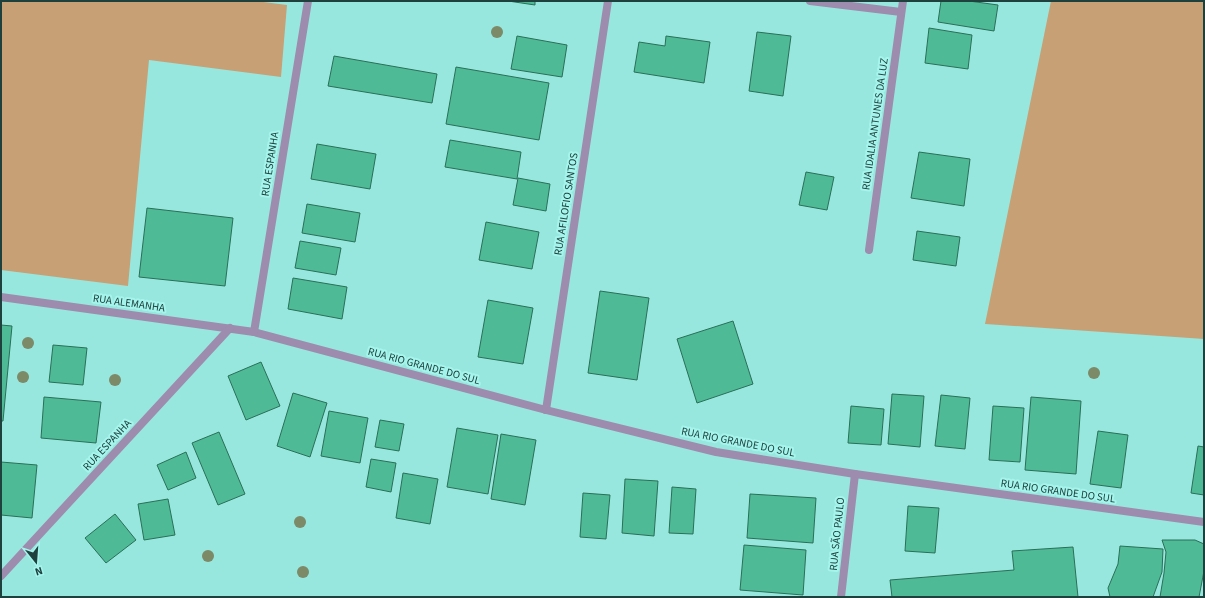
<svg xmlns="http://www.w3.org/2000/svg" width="1205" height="598" font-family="'Source Sans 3',sans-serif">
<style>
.green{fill:#c7a076}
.building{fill:#4fba96;stroke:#2a6f58}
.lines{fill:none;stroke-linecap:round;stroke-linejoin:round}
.minor{stroke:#9d8cad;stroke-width:8}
.tree{fill:#7c8a67}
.labels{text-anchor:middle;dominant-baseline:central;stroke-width:4;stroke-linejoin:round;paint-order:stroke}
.street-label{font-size:11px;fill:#1f413e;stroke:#a5f5ed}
</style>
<rect width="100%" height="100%" fill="#98e7df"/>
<g class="green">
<path d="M1,1H256L287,5L281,77L149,60L128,286L1,270Z"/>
<path d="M1051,1H1204V339L985,324Z"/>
</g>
<g class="building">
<path d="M508,1H535V5Z"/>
<path d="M941,1H969L998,5L994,31L938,22Z"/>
<path d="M929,28L972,35L968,69L925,63Z"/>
<path d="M757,32L791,36L783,96L749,91Z"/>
<path d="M517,36L567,45L562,77L511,69Z"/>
<path d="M666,36L710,42L704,83L634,72L639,42L665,46Z"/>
<path d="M334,56L437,74L432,103L328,86Z"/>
<path d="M456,67L549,83L539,140L446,124Z"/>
<path d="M450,140L521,152L517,179L445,167Z"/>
<path d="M317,144L376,154L370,189L311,179Z"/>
<path d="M919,152L970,159L964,206L911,198Z"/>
<path d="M806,172L834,177L827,210L799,205Z"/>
<path d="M518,178L550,184L546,211L513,205Z"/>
<path d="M307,204L360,213L355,242L302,233Z"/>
<path d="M147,208L233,218L225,286L139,277Z"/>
<path d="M486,222L539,232L532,269L479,260Z"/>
<path d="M917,231L960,237L956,266L913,260Z"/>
<path d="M300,241L341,248L336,275L295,268Z"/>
<path d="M293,278L347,287L342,319L288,309Z"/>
<path d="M600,291L649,298L637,380L588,373Z"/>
<path d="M488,300L533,308L523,364L478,357Z"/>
<path d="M733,321L753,384L697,403L677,339Z"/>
<path d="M1,325L12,326L3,421H1Z"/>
<path d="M53,345L87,348L83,385L49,382Z"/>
<path d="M261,362L280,406L246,420L228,376Z"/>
<path d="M293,393L327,403L310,457L277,446Z"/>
<path d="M892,394L924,396L920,447L888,444Z"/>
<path d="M941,395L970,398L965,449L935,446Z"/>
<path d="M44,397L101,402L96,443L41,438Z"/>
<path d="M1031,397L1081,401L1076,474L1025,470Z"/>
<path d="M851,406L884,409L881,445L848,443Z"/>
<path d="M993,406L1024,408L1020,462L989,460Z"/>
<path d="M329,411L368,418L360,463L321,456Z"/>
<path d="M380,420L404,424L399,451L375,447Z"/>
<path d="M457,428L498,435L488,494L447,487Z"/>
<path d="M1098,431L1128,435L1121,488L1090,484Z"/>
<path d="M219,432L245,494L218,505L192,443Z"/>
<path d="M501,434L536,440L525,505L491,499Z"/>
<path d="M1198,446L1204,447V495L1191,493Z"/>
<path d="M186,452L196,478L168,490L157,465Z"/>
<path d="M371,459L396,463L391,492L366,487Z"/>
<path d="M1,462L37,465L32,518L1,515Z"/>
<path d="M403,473L438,479L430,524L396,518Z"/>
<path d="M625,479L658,481L654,536L622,533Z"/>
<path d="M672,487L696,489L693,534L669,533Z"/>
<path d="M583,493L610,495L606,539L580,537Z"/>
<path d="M750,494L816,498L813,543L747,538Z"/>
<path d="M168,499L175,535L144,540L138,504Z"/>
<path d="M908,506L939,508L935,553L905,551Z"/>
<path d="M115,514L136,540L106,563L85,538Z"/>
<path d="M1162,540H1195L1204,544V571L1199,597H1160L1164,573L1166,552Z"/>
<path d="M744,545L806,550L803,595L740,590Z"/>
<path d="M1120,546L1163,549L1162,572L1153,597H1110L1108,588L1118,564Z"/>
<path d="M1073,547L1078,597H892L890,580L1014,570L1012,551Z"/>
</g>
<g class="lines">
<g class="minor">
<path d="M810,1L901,12"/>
<path d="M869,250L903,1"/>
<path d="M1,297L254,332L546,410L716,452L855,474L1204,522"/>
<path d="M254,332L308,1"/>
<path d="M546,410L608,1"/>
<path d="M1,576L230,328"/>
<path d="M841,597L855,474"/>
</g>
</g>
<g class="tree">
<circle cx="497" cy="32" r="6"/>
<circle cx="28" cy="343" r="6"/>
<circle cx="1094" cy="373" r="6"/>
<circle cx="23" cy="377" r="6"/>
<circle cx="115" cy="380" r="6"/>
<circle cx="300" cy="522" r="6"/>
<circle cx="208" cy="556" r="6"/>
<circle cx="303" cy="572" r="6"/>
</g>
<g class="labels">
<g class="street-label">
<text transform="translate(875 124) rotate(-82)">RUA IDALIA ANTUNES DA LUZ</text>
<text transform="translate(270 164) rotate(-81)">RUA ESPANHA</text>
<text transform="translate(566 204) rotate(-81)">RUA AFILOFIO SANTOS</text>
<text transform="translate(129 303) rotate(8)">RUA ALEMANHA</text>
<text transform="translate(424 366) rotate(15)">RUA RIO GRANDE DO SUL</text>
<text transform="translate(738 442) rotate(11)">RUA RIO GRANDE DO SUL</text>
<text transform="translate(107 445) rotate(-47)">RUA ESPANHA</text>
<text transform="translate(1058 491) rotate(8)">RUA RIO GRANDE DO SUL</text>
<text transform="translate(837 534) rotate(-84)">RUA SÃO PAULO</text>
</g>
</g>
<rect width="1205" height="598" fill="none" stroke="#1f413e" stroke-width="4"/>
<g transform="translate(36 562) rotate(163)" stroke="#a5f5ed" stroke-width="3" paint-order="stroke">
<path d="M0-3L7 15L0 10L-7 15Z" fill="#1f413e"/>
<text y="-6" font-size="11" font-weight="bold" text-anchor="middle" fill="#1f413e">N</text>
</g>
</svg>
